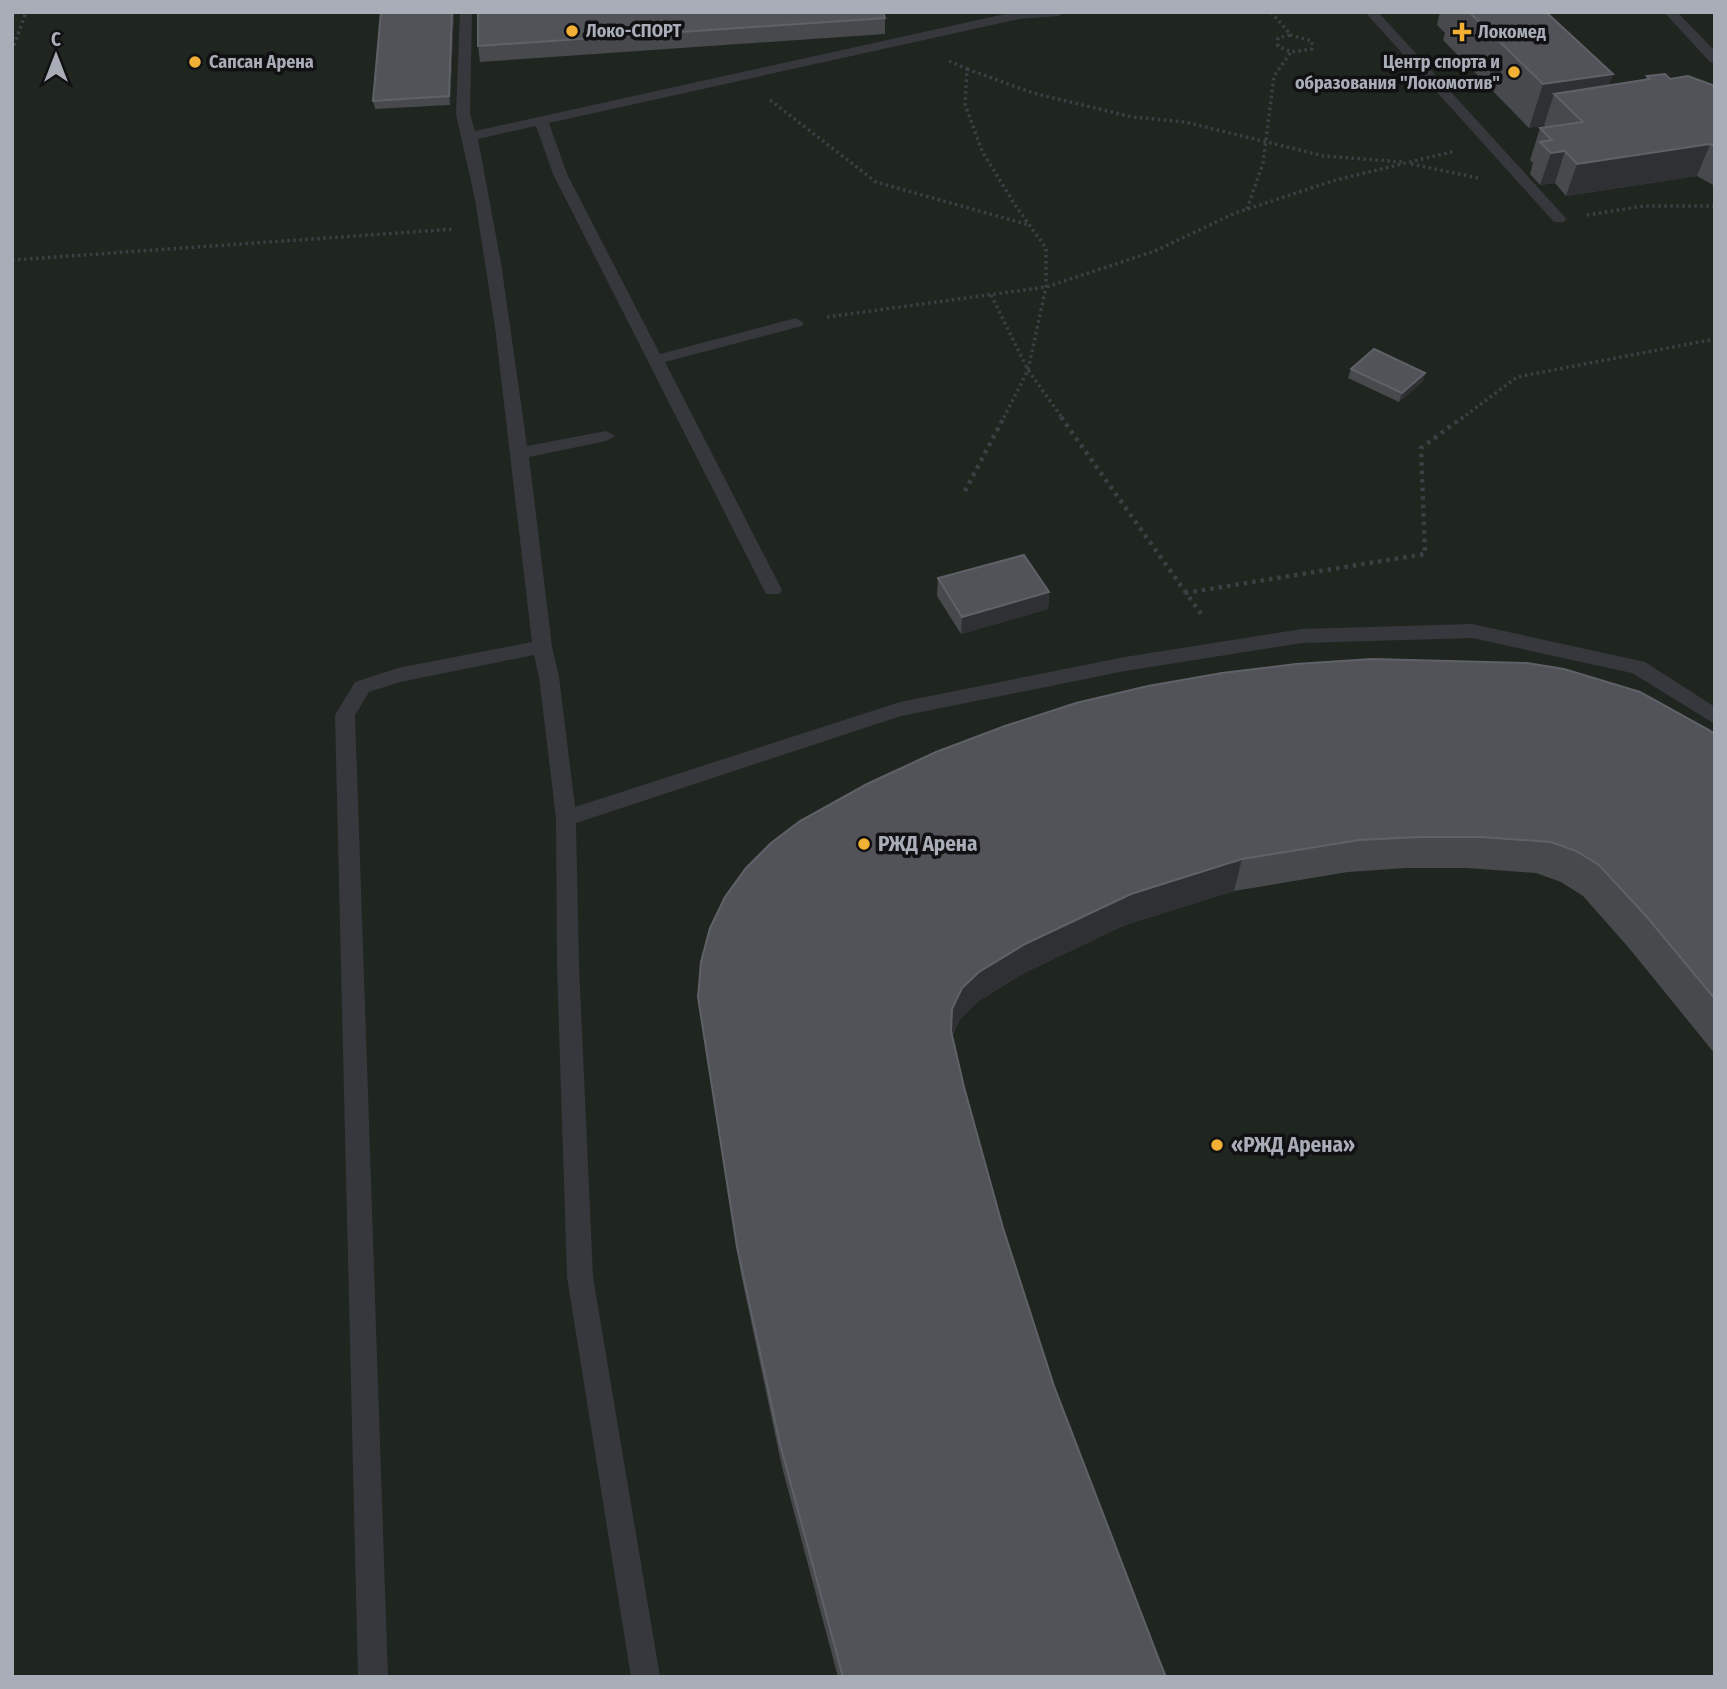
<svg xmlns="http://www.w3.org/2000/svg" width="1727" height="1689" font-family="'Fira Sans Condensed',sans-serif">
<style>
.green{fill:#1e261f}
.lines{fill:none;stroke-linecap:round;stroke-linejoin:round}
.path-far1{stroke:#3d3f44;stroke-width:3.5;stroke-dasharray:2.5 3.5;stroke-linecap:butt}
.path{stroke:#3d3f44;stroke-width:4.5;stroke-dasharray:3.5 5;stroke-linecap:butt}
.service{fill:#37383d;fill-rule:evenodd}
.wall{fill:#47494d}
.shaded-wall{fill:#2f3033}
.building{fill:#525359;stroke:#5f6168;stroke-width:2}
.poi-dot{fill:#f2b134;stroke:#111113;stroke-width:2.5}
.labels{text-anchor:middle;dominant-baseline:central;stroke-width:7;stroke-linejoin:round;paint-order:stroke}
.far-poi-label{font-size:18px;font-weight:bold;fill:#a8adb8;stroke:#111113;text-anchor:start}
.poi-label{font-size:21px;font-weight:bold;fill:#a8adb8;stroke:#111113;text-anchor:start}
</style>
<rect width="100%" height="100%" fill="#161618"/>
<rect class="green" x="12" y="12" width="1703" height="1665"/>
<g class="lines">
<g class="path-far1">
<path d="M1271,12L1290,34"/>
<path d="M1290,35L1312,41V49L1291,52L1278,46V38Z"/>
<path d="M12,51L26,12"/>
<path d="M949,61L967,69L965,104L982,151L1015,205L1046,248V287L1028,370L1003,419"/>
<path d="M967,69L1033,93L1132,117L1185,122L1324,156L1403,162"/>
<path d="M770,100L876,182L1029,225"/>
<path d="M1411,164L1478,178"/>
<path d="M1247,209L1263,163L1274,76L1291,52"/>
<path d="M1587,215L1644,206H1715"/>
<path d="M12,260L455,229"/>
<path d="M991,295L1028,370L1063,419"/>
<path d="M827,317L1046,287L1155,251L1235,213L1336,180L1455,151"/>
<path d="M1461,419L1517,377L1715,339"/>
</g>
<g class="path">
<path d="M1061,417L1204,618"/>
<path d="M965,491L1004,417"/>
<path d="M1185,593L1425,554L1421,448L1463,417"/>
</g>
<g class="service">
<path d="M460,12H472L470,114L475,131L1014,12H1065L1059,16L1019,19L549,123L567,174L660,354L796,318L804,323L802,326L665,362L782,590L780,594H766L764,590L553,174L536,126L478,139L501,263L527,446L606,431L615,436L606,441L529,457L552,647L559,677L575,807L900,702L1125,657L1302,629L1472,624L1645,662L1715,707V724L1632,673L1472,638L1302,643L1125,671L901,716L576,823L579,966L593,1277L660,1677H631L567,1277L557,966L556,818L539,677L534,655L400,682L369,692L355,715L388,1677H358L335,715L355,682L398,668L532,642L495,327L475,199L456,114Z"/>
<path d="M1365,12H1378L1564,216L1566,219L1564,222H1554Z"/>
<path d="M1664,12H1677L1715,51V63L1710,62Z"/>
</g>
</g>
<g class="wall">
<path d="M454,12L450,105L375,109L373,101Z"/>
<path d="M1440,12H1546L1613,74L1609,85L1645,80L1647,76L1670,79L1715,86V186L1713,185L1697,176L1566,196L1555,183L1540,185L1530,174L1533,163L1530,160L1540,128L1546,127L1544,125L1529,128L1443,40L1445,33L1437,25Z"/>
<path d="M885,18V34L480,62L478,46Z"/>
<path d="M1351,369L1425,373L1423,381L1399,402L1348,378Z"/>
<path d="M938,578L1049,592L1048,609L961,634L937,596Z"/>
<path d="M1715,734V1054L1629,948L1583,896L1561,882L1536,873L1466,868H1406L1348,872L1234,891L1125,925L1022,974L977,1002L960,1019L952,1036L964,1087L1003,1228L1054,1386L1158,1657L1166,1677H838L782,1467L741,1274L698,997Z"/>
</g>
<g class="shaded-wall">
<path d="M12,12H16L12,23Z"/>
<path d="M452,12H454L450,105L449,96Z"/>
<path d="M1613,74L1598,117L1554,94L1544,125L1529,128L1543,84Z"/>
<path d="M1710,144L1697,176L1566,196L1577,164Z"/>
<path d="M1565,151L1555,183L1540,185L1551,153Z"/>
<path d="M1425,373L1423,381L1399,402L1402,393Z"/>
<path d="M1049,592L1048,609L961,634L962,617Z"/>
<path d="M1242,859L1234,891L1125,925L1022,974L977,1002L960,1019L950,1039L952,1009L957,999L962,988L979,972L1025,944L1131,894Z"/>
</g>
<g class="building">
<path d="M381,12H452L449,96L373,101Z"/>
<path d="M478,12H883L885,18L478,46Z"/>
<path d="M1469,12H1546L1613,74L1543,84Z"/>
<path d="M1665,74L1670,79L1688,76L1715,86V146L1710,144L1577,164L1565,151L1551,153L1540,142L1552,140L1540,128L1583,122L1554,94L1650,79L1647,76Z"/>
<path d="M1374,349L1425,373L1402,393L1351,369Z"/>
<path d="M1024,555L1049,592L962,617L938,578Z"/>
<path d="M1372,659L1527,663L1564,669L1640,692L1709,730L1715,734V999L1647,917L1599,865L1576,851L1551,842L1480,837H1419L1359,840L1242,859L1131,894L1025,944L979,972L962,988L952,1009L951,1031L964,1087L1003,1228L1054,1386L1158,1657L1166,1677H843L780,1444L737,1247L698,997L701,962L710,928L725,897L746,868L771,843L800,821L867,784L936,752L1005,726L1076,703L1148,686L1222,673L1296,664Z"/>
</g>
<g class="poi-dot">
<circle cx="572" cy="31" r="7"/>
<path d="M1458.5 21.5h7v7h7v7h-7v7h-7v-7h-7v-7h7z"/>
<circle cx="195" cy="62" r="7"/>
<circle cx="1514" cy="72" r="7"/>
<circle cx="864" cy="844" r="7"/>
<circle cx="1217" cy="1145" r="7"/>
</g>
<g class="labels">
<g class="far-poi-label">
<text x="586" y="31">Локо-СПОРТ</text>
<text x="1478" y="32">Локомед</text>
<text x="209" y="62">Сапсан Арена</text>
<text x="1500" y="62" text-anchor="end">Центр спорта и<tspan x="1500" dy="21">образования "Локомотив"</tspan></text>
</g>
<g class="poi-label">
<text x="878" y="844">РЖД Арена</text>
<text x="1231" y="1145">«РЖД Арена»</text>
</g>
</g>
<rect width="1727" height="1689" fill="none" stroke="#a8adb8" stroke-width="28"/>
<g transform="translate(56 56)" stroke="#111113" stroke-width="5" paint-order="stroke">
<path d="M0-5L12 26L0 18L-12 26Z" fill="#a8adb8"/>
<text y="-10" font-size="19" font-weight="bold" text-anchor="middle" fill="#a8adb8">С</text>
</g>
</svg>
